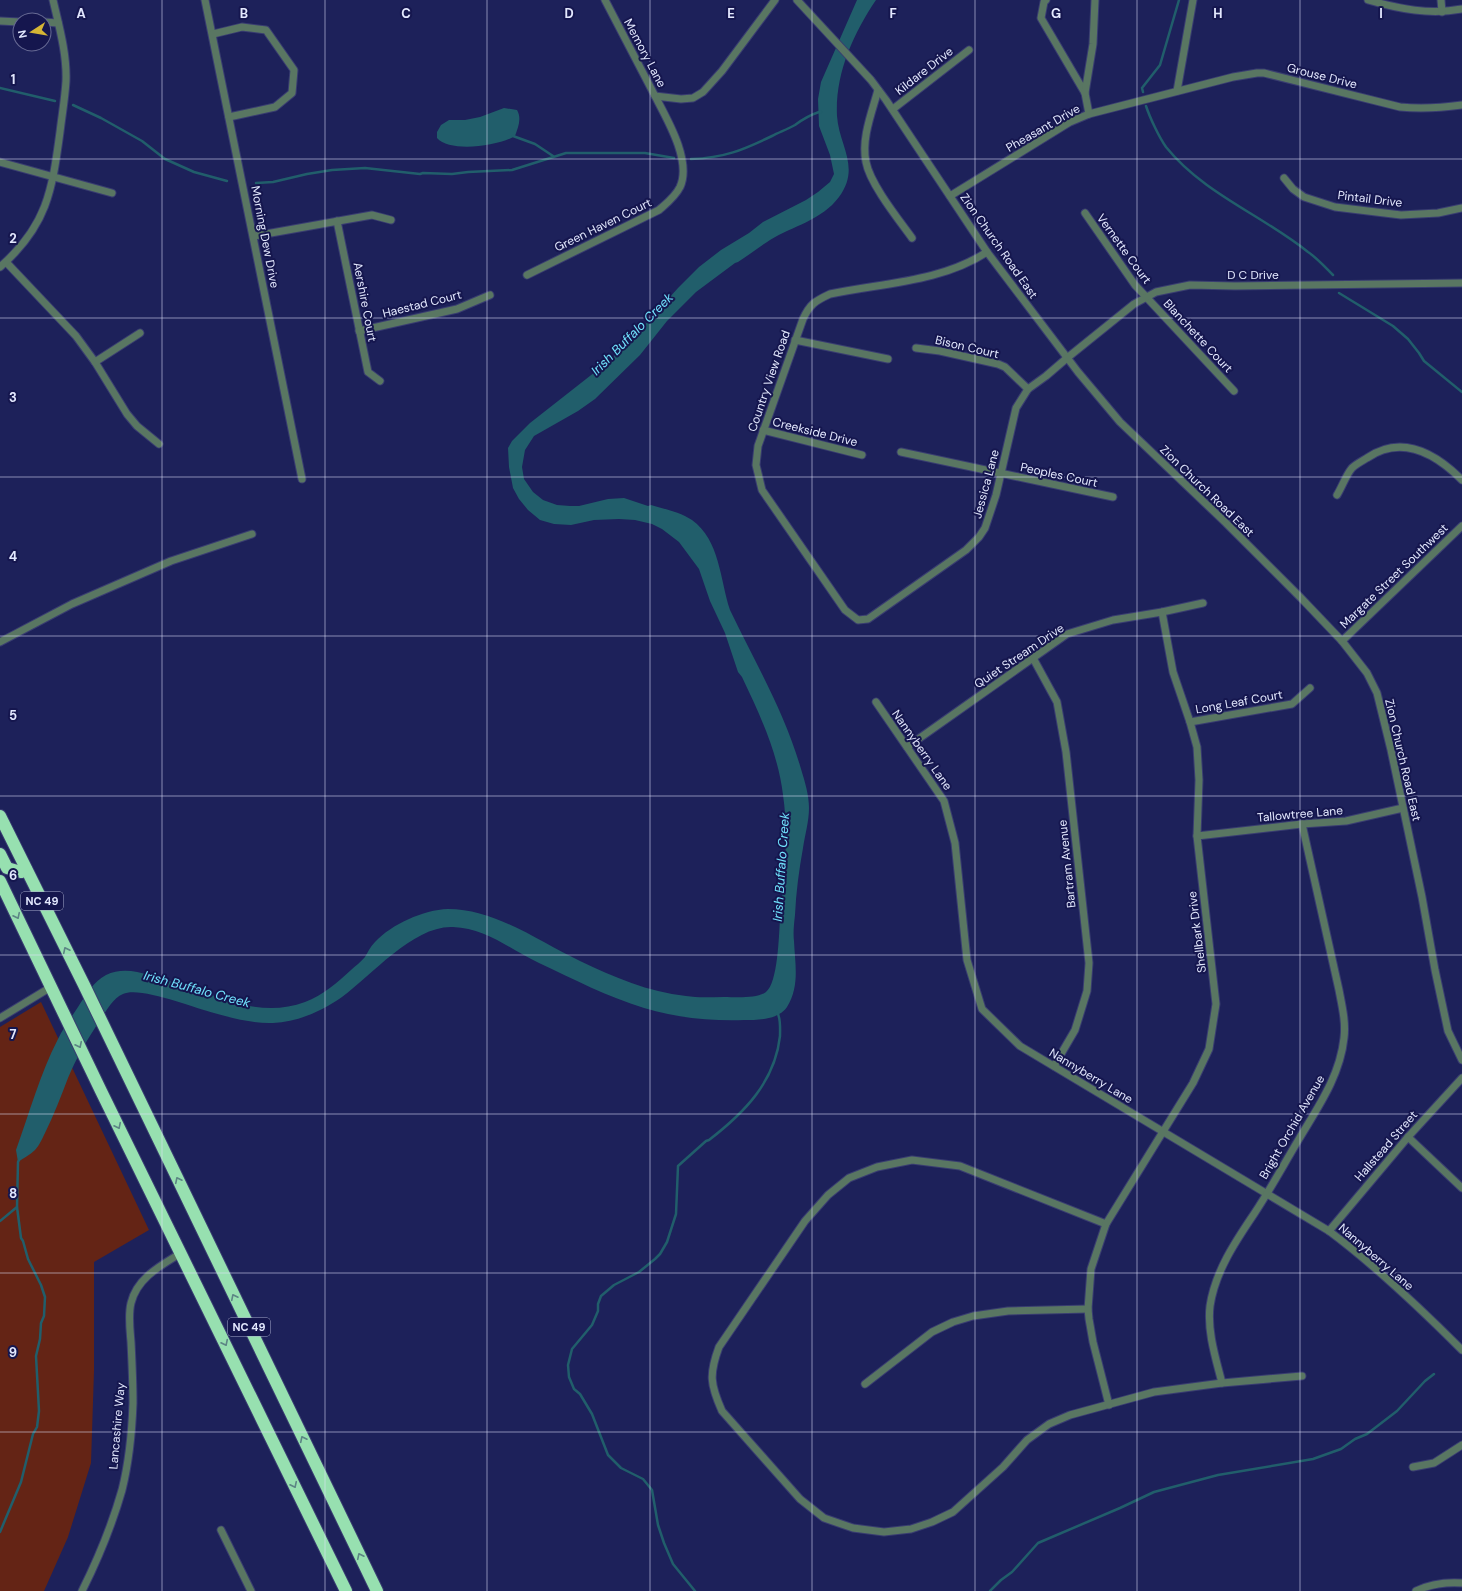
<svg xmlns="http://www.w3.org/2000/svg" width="1462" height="1591" font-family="'DM Sans',sans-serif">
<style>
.green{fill:#642415}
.water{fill:#215e6b}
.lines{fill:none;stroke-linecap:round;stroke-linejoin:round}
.stream{stroke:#215e6b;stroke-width:2.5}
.street-casing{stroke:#393d71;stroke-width:9}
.highway-casing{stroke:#393d71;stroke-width:14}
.street{stroke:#597662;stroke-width:7}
.highway{stroke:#97e0b0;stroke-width:12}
.oneway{stroke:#5c8584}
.grid{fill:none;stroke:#e3e8fe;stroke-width:1;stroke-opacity:0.55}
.labels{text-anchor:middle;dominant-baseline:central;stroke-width:4;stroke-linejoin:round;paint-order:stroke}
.shield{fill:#15164e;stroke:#a5a9c9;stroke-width:1}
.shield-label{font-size:11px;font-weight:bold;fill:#e3e8fe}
.street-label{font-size:12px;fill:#e3e8fe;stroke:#15164e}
.water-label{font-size:13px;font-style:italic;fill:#71e4fe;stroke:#15164e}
.grid-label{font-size:13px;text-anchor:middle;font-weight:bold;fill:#e3e8fe;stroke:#15164e;stroke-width:4;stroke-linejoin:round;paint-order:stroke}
</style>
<rect width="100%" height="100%" fill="#1d215a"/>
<path class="green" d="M41,1002L149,1230L94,1262V1371L91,1463L68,1537L44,1591H0V1027Z"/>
<g class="water">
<path d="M857,0H876C853,34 835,74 837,116C839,146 861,167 839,197C822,220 793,226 770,240C759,247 749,255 738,262L735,263L696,292L667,321L640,355L595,399L578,411L534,436L525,450L522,467L524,479L533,492L543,500L557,505L570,506H579L608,499L624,498L648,506L651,505C664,509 680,512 692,520C720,540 720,580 730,610C755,662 785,713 801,769C805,782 809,795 809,808C809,821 805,835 803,848C799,870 796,892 795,915C794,924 793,933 794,941C795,964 800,986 787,1007C778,1020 758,1020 744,1020C711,1021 676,1018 644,1008C608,997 573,979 539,963C511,950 486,928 453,927C414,925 372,975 342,997C322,1011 298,1022 273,1023C255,1024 232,1018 214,1013C194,1008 140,986 123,994C113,998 106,1011 101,1019C88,1038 77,1056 68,1078C61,1096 54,1115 45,1133C42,1139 39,1146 35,1150C30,1155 23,1158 18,1162L16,1150C29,1114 40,1074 58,1039C63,1028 71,1018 78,1007C85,996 94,981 106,975C128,964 152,977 173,982C177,983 181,983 185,984C191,985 197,989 202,991C235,1005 271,1015 305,1002C323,995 337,983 351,970C355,966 361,962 365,957C368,952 370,947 375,942C392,924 423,910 448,909C495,909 538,941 580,961C614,977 648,992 686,996C698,998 711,997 724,997C735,997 757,999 766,992C778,983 779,934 780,919C784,879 789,835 783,795C778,753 760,715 742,677L738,672L725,633L710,601L699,569L679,542L662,529L652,524L635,520L619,519L594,520L571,525L554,524L540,520L528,510L519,499L513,488L509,467L508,448L512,441L530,423L609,361L641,329L678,288L699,267L721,250L749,233L763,222L806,200L818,192L830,182L834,174L830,155L819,126L818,99L821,82Z"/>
<path d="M504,108L517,110C522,119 518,127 515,136C499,146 450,153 437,138V132L441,125L449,120H465L480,117Z"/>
</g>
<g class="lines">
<g class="stream">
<path d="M0,88L55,101"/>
<path d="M1143,92L1142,88L1160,65L1179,0"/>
<path d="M73,105L101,118L142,141L165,159L194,172L227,181"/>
<path d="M1146,106C1150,118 1159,137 1166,147C1204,194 1262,215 1308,252C1317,258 1325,267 1333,275"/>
<path d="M513,136L535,144L553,156"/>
<path d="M691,159C724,158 743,150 772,136C780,132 788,129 795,125C803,119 810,115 819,112H821"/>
<path d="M256,183L273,182L307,174L332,170L365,168L420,174L423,173L452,174L468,172L512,170L566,153H645L674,158"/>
<path d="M1339,293L1393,326L1408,339L1419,353L1424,361L1462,392"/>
<path d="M0,1221L17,1207L18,1162L19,1160"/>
<path d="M0,1532L21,1482L33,1434L37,1427L39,1411L36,1356L40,1339L41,1323L44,1316L45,1297L41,1285L28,1259L23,1241L21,1238L17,1207"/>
<path d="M695,1591L673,1564L664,1543L658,1525L652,1490L643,1479L621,1468L608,1455L592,1414L580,1394L574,1389L569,1377L568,1365L572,1349L592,1325L598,1311V1304L601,1296L614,1285L639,1272L655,1259L660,1254L667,1242L676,1214L678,1166L706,1141L709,1140C744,1113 775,1082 780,1036C780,1029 781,1018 777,1012"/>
<path d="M990,1591L1001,1580L1012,1572L1038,1543L1120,1508L1154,1492L1218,1475L1313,1459L1341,1449L1355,1439L1367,1434L1397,1411L1425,1381L1434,1374"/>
</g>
<g class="street-casing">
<g id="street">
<path d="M205,0L302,479"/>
<path d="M605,0L655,96L681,99L693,98L703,92L722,71L775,0"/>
<path d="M797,0L871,80L886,100L987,252L1078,372L1120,422L1226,523L1301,598L1342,641L1367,673L1377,693L1391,750L1422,897L1435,970L1448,1031L1462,1060"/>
<path d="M1046,0L1044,2L1041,18L1085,93L1089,114"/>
<path d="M1368,0C1399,9 1430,15 1462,9"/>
<path d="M1441,0L1442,12"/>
<path d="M0,21L20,22"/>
<path d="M44,22L58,23"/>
<path d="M213,34L242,27L266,30L294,70L292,93L275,107L229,117"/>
<path d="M878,90C872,112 861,139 866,162C870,184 899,220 912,238"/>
<path d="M1177,91L1193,0"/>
<path d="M1085,93L1093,44L1095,0"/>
<path d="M893,109L969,50"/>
<path d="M0,162L112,193"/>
<path d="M1284,178L1293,189L1304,197L1335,207L1401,215L1438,213L1462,208"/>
<path d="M950,196L1070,122L1089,114L1233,77L1257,73H1264L1400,107C1421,109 1440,108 1462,105"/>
<path d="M1085,213L1135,285L1234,391"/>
<path d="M337,221L368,372L380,381"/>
<path d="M254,236L372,215L391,220"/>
<path d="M987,252C941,282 883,283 830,294C815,301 810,304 803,319L758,446L756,465L762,490L845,610L858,620L868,619L966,550L979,537L985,528L996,495L1016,408L1028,389L1046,376L1067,358L1134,304L1156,292L1190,285L1235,286L1462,283"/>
<path d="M6,262L76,336L95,362L127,414L137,426L159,444"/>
<path d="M0,267C47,226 52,191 60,132C62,115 65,98 66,81C67,54 59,26 53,0"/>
<path d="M527,275L659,210C667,203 675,197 680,187C692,161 667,119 655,96"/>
<path d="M359,331L457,309L490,295"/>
<path d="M795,340L888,359"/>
<path d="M916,348L940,351L998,364L1005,367L1028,389"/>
<path d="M95,362L140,333"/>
<path d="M763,430L862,455"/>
<path d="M901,452L1113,497"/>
<path d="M1337,495C1342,487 1346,475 1352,468C1356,464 1362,461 1367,458C1402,434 1436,454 1462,480"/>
<path d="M1342,641L1462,526"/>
<path d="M0,642L72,604L171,561L252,534"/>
<path d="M1033,658L1057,702L1066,752L1089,963L1087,991L1075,1030L1054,1066"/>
<path d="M876,702L944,801L955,843L967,960L982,1009L1020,1046L1329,1231C1376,1266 1420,1308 1462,1350"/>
<path d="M1190,722L1292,704L1310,688"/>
<path d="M907,747L1067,634L1113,620L1162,612L1203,603"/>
<path d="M1197,836L1302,824L1346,821L1403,808"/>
<path d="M0,1018L51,987"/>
<path d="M1408,1137L1462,1188"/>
<path d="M1106,1224L960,1166L912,1160L877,1167L849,1178L828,1195L805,1221L719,1347C709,1374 710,1384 722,1411L800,1499L824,1518L853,1528L884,1532L911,1529L932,1522L953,1512L1003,1467L1027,1440L1049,1424L1070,1415L1154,1392L1222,1383L1302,1376"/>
<path d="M1329,1231L1408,1137L1462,1078"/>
<path d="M1222,1383C1216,1359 1207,1332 1210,1306C1215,1272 1235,1242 1254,1214C1270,1190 1284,1164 1299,1139C1318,1107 1340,1076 1344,1038C1346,1022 1342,1006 1339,990L1302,824"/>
<path d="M865,1384L932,1332L953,1322L973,1316L1008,1311L1088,1309"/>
<path d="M1109,1405L1093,1342L1089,1319L1088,1309L1091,1269L1106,1224L1193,1083L1209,1049L1216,1004L1197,836L1199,780L1197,747L1190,722L1173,672L1162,612"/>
<path d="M1413,1467L1434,1463L1462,1445"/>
<path d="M221,1530L251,1591"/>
<path d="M82,1591C98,1559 112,1525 122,1490C129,1462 132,1431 133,1403C133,1382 132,1362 131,1342C130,1330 128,1315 131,1303C137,1278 160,1266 181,1253"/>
<path d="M1416,1591C1430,1584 1446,1582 1462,1583"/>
</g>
</g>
<g class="highway-casing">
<g id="highway">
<path d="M0,816L84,985L377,1591"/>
<path d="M0,854L7,868L21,872L26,869"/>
<path d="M0,881L101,1091L346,1591"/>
</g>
</g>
<use href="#street" class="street"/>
<use href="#highway" class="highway"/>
</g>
<defs><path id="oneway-chevron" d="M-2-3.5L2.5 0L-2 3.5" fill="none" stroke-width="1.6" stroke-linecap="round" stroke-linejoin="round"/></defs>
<g class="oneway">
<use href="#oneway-chevron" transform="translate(17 916) rotate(64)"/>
<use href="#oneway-chevron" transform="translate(66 950) rotate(-116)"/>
<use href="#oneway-chevron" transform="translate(79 1045) rotate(64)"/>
<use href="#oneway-chevron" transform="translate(118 1126) rotate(64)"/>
<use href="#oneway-chevron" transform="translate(178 1180) rotate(-116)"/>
<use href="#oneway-chevron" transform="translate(234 1297) rotate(-116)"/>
<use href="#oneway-chevron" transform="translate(225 1343) rotate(64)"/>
<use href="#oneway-chevron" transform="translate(303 1439) rotate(-116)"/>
<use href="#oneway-chevron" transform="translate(294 1485) rotate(64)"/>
<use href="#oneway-chevron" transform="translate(360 1556) rotate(-116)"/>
</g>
<path class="grid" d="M162,0V1591M325,0V1591M487,0V1591M650,0V1591M812,0V1591M975,0V1591M1137,0V1591M1300,0V1591M0,159H1462M0,318H1462M0,477H1462M0,636H1462M0,796H1462M0,955H1462M0,1114H1462M0,1273H1462M0,1432H1462"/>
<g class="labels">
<g class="shield">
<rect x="21" y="892" width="42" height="18" rx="3"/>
<rect x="228" y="1318" width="42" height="18" rx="3"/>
</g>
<g class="shield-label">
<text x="42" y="901">NC 49</text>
<text x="249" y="1327">NC 49</text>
</g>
<g class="street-label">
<text transform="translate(645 53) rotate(62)">Memory Lane</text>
<text transform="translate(924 71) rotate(-38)">Kildare Drive</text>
<text transform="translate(1322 76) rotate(14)">Grouse Drive</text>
<text transform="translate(1043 128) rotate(-30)">Pheasant Drive</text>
<text transform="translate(1370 199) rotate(7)">Pintail Drive</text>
<text transform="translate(603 225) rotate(-26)">Green Haven Court</text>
<text transform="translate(265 237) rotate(79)">Morning Dew Drive</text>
<text transform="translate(999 246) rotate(55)">Zion Church Road East</text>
<text transform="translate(1124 249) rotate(54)">Vernette Court</text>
<text x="1253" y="275">D C Drive</text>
<text transform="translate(365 302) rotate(79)">Aershire Court</text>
<text transform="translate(422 304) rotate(-14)">Haestad Court</text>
<text transform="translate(1198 336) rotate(47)">Blanchette Court</text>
<text transform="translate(967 347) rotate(13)">Bison Court</text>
<text transform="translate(769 381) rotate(-71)">Country View Road</text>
<text transform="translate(815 432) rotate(14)">Creekside Drive</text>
<text transform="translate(1059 475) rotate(12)">Peoples Court</text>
<text transform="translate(986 484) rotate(-75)">Jessica Lane</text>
<text transform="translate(1207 491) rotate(44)">Zion Church Road East</text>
<text transform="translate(1394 576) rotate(-44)">Margate Street Southwest</text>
<text transform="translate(1019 656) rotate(-34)">Quiet Stream Drive</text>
<text transform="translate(1239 702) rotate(-10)">Long Leaf Court</text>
<text transform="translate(922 750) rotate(55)">Nannyberry Lane</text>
<text transform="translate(1403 760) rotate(77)">Zion Church Road East</text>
<text transform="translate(1300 814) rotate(-5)">Tallowtree Lane</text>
<text transform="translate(1067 864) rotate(-96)">Bartram Avenue</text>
<text transform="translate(1197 932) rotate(-97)">Shellbark Drive</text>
<text transform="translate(1091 1076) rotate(31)">Nannyberry Lane</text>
<text transform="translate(1292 1127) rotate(-60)">Bright Orchid Avenue</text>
<text transform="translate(1386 1146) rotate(-49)">Hallstead Street</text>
<text transform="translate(1376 1257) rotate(41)">Nannyberry Lane</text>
<text transform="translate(117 1426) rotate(-85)">Lancashire Way</text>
</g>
<g class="water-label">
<text transform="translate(632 334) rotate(-45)">Irish Buffalo Creek</text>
<text transform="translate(781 867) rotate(-86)">Irish Buffalo Creek</text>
<text transform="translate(197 989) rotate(15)">Irish Buffalo Creek</text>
</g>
</g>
<g class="grid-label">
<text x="81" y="18">A</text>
<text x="244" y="18">B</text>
<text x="406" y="18">C</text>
<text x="569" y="18">D</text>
<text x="731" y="18">E</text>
<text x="893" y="18">F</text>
<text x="1056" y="18">G</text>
<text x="1218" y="18">H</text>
<text x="1381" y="18">I</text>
<text x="13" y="84">1</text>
<text x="13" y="243">2</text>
<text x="13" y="402">3</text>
<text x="13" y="561">4</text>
<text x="13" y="720">5</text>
<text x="13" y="880">6</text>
<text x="13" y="1039">7</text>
<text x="13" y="1198">8</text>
<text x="13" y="1357">9</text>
</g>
<g transform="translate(32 32) rotate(258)"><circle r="19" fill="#15164e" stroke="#676a94"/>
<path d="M0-3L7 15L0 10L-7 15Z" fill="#d5b535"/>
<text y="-6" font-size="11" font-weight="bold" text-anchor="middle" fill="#e3e8fe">N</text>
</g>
</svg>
